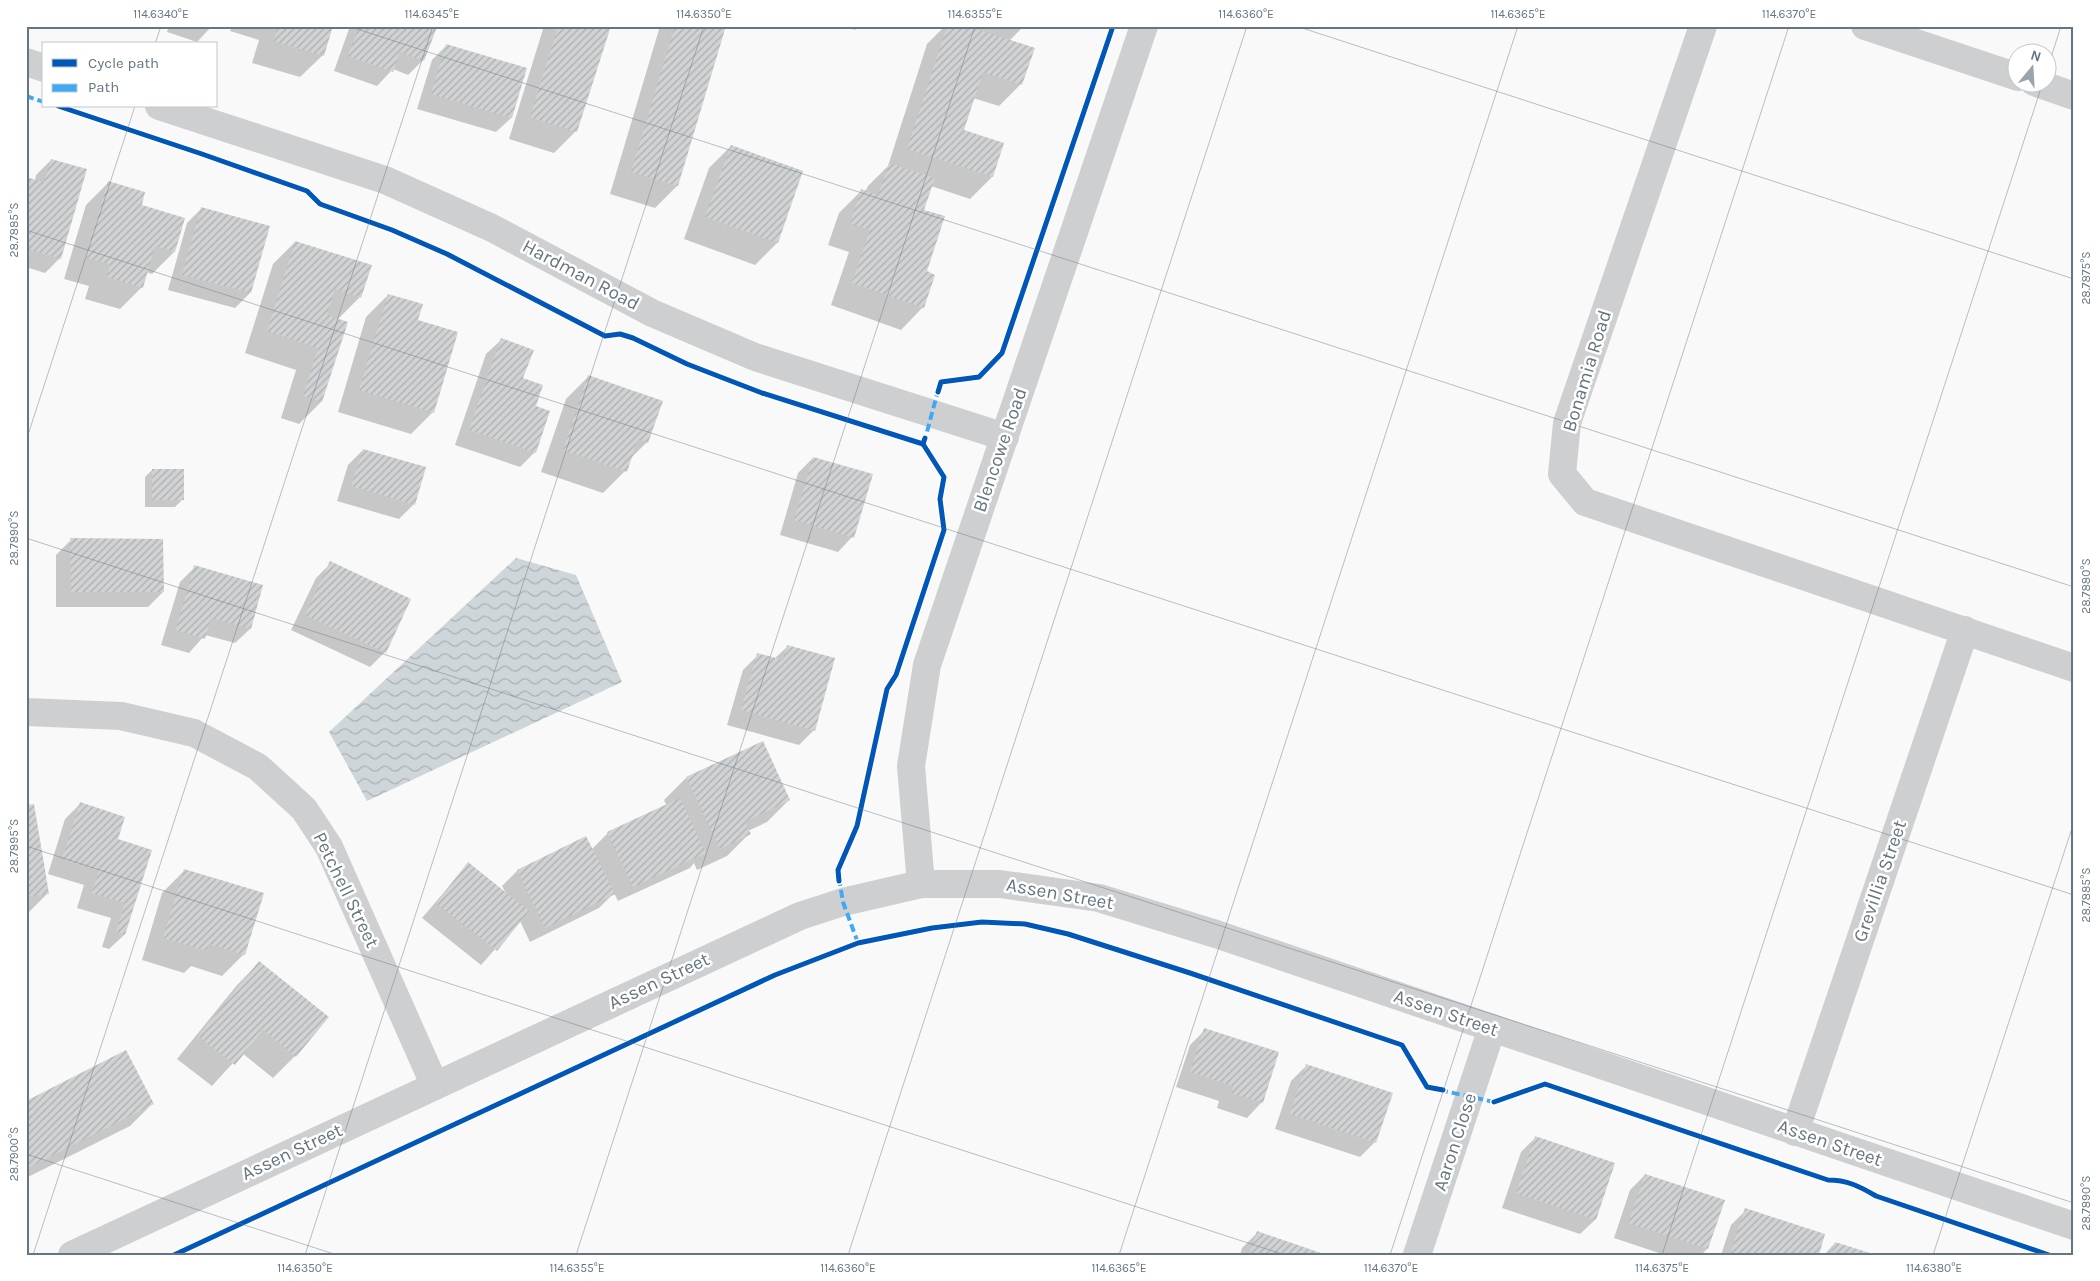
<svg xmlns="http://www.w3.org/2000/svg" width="2100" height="1281" font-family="Karla,sans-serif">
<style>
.water{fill:url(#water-waves)}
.shadow{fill:#0003}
.building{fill:url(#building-hatch)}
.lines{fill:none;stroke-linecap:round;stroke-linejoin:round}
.minor{stroke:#cecfd0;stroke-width:28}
.quiet{stroke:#3fa9f5;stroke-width:4;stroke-dasharray:8 4;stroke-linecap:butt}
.cycleway-casing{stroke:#fff;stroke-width:8}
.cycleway{stroke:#0057b8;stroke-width:5}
.ticks{fill:none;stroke:#657683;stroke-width:1;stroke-opacity:0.45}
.labels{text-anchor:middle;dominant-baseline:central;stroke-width:5;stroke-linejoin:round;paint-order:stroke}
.street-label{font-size:19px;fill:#657683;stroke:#fff}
.neatline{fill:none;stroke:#657683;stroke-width:2}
.ticks-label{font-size:12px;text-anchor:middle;fill:#657683}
</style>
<defs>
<pattern id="water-waves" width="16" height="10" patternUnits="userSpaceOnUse" patternTransform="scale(1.25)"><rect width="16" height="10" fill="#ced6d9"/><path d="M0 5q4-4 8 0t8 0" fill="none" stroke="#abb2b5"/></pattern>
<pattern id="building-hatch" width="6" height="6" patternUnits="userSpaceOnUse" patternTransform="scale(1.25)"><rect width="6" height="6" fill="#d0d2d3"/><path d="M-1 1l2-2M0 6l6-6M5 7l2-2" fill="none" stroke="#acafb1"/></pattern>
</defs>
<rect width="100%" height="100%" fill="#f9f9f9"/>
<path class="water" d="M516,558L576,575L622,682L367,801L329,732Z"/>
<g class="shadow">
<path d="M169,26H212L197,42L167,32Z"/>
<path d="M232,26H332L323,55L300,77L252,63L259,40L230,31Z"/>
<path d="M350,26H430L423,60L408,75L393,69L377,86L334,71Z"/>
<path d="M544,26H609L576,131L554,153L509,139Z"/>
<path d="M660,26H725L677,186L655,208L610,194Z"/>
<path d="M844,26H859L855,30Z"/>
<path d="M945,26L970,28V26H1024L1009,41L1021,84L999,106L973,98L962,131L992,177L970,199L931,186L923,211L925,272L923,307L901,330L831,305L849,252L828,245L839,213L861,191L865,192L868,186L888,166L927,44Z"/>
<path d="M447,45L511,118L496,132L417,109L432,60Z"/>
<path d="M731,146L802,172L777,243L755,265L684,239L709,168Z"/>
<path d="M51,160L60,258L45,273L26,267V178L35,181L36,175Z"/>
<path d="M108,183L140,206L174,252L152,274L146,272L142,287L120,309L85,299L89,286L64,279L86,205Z"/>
<path d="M202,208L268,226L250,293L235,308L168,290L187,223Z"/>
<path d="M295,242L360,297L337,320L321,402L299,424L281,418L296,370L245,353L273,264Z"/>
<path d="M388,295L416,321L433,412L411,434L338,412L366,317Z"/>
<path d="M501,340L535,407V452L520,467L455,445L486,354Z"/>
<path d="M588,377L647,442L629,460L625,471L603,493L541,472L566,399Z"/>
<path d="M363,450L414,504L399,519L337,501L348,465Z"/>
<path d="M813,458L852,537L838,552L780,535L798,473Z"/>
<path d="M152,470L182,500L175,507H145V477Z"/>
<path d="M71,540L163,592L148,607H56V555Z"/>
<path d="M331,563L385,652L370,667L291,630L316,578Z"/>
<path d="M195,567L250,629L235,643L205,635L189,653L161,645L180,582Z"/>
<path d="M788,646L814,730L799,745L727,725L743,670L758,655L774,659Z"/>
<path d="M762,743L789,800L767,822L748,831L749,834L727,856L697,870L694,863L690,868L618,901L614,893L599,908L530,942L520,921L481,965L422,918L468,864L507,895L502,886L517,871L586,837L592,849L608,833L667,806L664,800L686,778Z"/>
<path d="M80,804L116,840L150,851L124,935L109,949L102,947L111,918L77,908L84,885L48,874L65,819Z"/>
<path d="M26,807L48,893L26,915Z"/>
<path d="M184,871L244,954L222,976L191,966L184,973L142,960L162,893Z"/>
<path d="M259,963L295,1056L273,1078L242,1053L212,1086L177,1059L237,985Z"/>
<path d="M1205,1030L1277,1053L1261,1103L1247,1118L1217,1108L1219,1101L1176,1087L1190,1045Z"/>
<path d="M1306,1066L1375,1142L1360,1157L1275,1129L1291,1081Z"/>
<path d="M26,1102L152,1104L130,1126L26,1178Z"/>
<path d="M1536,1137L1595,1220L1580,1234L1502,1208L1521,1152Z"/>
<path d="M1645,1175L1707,1249L1701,1255H1665L1614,1238L1630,1190Z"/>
<path d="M1746,1210L1817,1255H1721L1731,1225Z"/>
<path d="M1257,1233L1321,1255H1240L1242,1248Z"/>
<path d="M1835,1243L1871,1255H1824Z"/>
</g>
<g class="building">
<path d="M278,26H333L324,56L273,41Z"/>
<path d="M359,26H434L437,27L424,61L400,52L393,72L348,56Z"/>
<path d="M558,26H611L577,132L530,117Z"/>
<path d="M675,26H726L678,186L631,172Z"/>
<path d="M947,26H967L1035,48L1022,85L983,72L964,130L1004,143L993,177L907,149Z"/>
<path d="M446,44L527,68L512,118L431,94Z"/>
<path d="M731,145L803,171L778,243L705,217Z"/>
<path d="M51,159L87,169L61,259L26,248V177L44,182Z"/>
<path d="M889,163L935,178L924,210L945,216L927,271L935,275L924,308L852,283L870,230L850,223L861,189L878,195Z"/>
<path d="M108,181L145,192L142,205L185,218L175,252L155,246L143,288L107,277L110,264L85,258Z"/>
<path d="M201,207L270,226L251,293L182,275Z"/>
<path d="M295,241L372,265L361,298L335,289L327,315L348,322L322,402L303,396L318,348L267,331Z"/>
<path d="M388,294L423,304L418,320L458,332L434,413L359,390Z"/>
<path d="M501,338L534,350L523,378L543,385L536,406L550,411L536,453L469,430Z"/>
<path d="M588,375L663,401L648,443L638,439L627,472L563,450Z"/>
<path d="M363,449L426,467L415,505L351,486Z"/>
<path d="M813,457L873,474L854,538L794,520Z"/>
<rect x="152" y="469" width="32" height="31"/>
<path d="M70,538L163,539L164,592H71Z"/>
<path d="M330,561L411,599L386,653L305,615Z"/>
<path d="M194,565L263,585L251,629L211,618L205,639L176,630Z"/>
<path d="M787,645L835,658L815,731L741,710L757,653L783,660Z"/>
<path d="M763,741L790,800L745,822L751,834L720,849L686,777Z"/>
<path d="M680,798L706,853L633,887L607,832Z"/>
<path d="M80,802L125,817L118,839L152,850L125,935L116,932L125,903L91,893L99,871L62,859Z"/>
<path d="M34,804L49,894L26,897V805Z"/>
<path d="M586,836L615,894L545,928L517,870Z"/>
<path d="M468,862L529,911L497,951L436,903Z"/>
<path d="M184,869L264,893L245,955L209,944L207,951L163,938Z"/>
<path d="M259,961L329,1017L296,1057L263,1030L235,1065L198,1036Z"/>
<path d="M1204,1028L1279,1052L1263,1103L1231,1093L1233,1086L1190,1072Z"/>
<path d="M126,1050L154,1104L26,1169V1101Z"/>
<path d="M1306,1064L1393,1093L1376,1143L1290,1114Z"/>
<path d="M1535,1136L1615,1163L1596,1220L1516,1193Z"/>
<path d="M1645,1174L1725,1200L1708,1249L1628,1223Z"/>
<path d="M1745,1208L1825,1234L1819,1255H1730Z"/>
<path d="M1257,1231L1324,1254V1255H1249Z"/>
<path d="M1835,1242L1873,1254V1255H1831Z"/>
</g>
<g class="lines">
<g class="minor">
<path d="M1703,26L1567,423L1562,474L1585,502L2074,668"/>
<path d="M1865,26L2018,77"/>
<path d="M26,62L44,68"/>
<path d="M2034,82L2074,96"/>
<path d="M159,106L385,180L492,228L652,313L755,357L1005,437"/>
<path d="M26,712L121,716L194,733L258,767L304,809L329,847L435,1086"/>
<path d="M921,884L911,766L927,665L1144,26"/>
<path d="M1795,1132L1965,630"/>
<path d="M72,1255L800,916L843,902L921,884H1000L1099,898L1216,934L2074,1226"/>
<path d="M1417,1255L1492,1028"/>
</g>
<g class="quiet">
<path d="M26,96L44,102"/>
<path d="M924,443L939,387"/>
<path d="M839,878L843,902L858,943"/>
<path d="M1440,1090L1494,1102L1499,1101"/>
</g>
<g class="cycleway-casing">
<g id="cycleway">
<path d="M58,106L202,154L307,191L320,204L392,230L447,254L605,336L620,334L633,338L687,364L762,393L923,444"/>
<path d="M938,392L941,382L979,377L1002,353L1113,26"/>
<path d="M839,881L838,870L857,826L887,689L896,675L944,530L940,499L944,477L923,444L925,438"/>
<path d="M1494,1102L1545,1084L1828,1180C1847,1180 1859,1186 1876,1196L2049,1255"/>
<path d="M174,1255L775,975L858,943L932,928L982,922L1025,924L1068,934L1190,973L1402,1045L1427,1087L1443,1090"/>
</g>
</g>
<use href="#cycleway" class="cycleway"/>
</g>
<path class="ticks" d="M348,26L2074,587M1296,26L2074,279M155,44L161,26M2048,67L2061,26M26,230L2074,895M26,441L135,106M26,538L2074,1203M26,846L1285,1255M26,1154L337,1255M33,1255L433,26M305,1255L704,26M576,1255L975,26M848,1255L1247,26M1119,1255L1518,26M1390,1255L1789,26M1662,1255L2043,82M1933,1255L2074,822"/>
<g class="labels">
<g class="street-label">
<text transform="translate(581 275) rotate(28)">Hardman Road</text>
<text transform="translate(1587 371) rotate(-73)">Bonamia Road</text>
<text transform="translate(1000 450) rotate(-71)">Blencowe Road</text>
<text transform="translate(1880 881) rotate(-71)">Grevillia Street</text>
<text transform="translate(346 890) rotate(64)">Petchell Street</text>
<text transform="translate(1060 894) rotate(10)">Assen Street</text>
<text transform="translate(659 981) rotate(-25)">Assen Street</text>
<text transform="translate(1446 1013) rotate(19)">Assen Street</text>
<text transform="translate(1455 1142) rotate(-72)">Aaron Close</text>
<text transform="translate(1830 1143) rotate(19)">Assen Street</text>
<text transform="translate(292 1152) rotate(-25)">Assen Street</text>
</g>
</g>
<rect width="2100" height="1281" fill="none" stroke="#ffffff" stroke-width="55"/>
<rect x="42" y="42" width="175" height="65" fill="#ffffff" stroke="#c1c8cd"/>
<rect x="52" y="59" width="25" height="8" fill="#0057b8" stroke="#c1c8cd"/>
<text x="88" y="68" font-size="15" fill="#657683">Cycle path</text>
<rect x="52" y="84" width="25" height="8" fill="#3fa9f5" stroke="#c1c8cd"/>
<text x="88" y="92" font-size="15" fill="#657683">Path</text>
<g transform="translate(2032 68) rotate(18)"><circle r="24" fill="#ffffff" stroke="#c1c8cd"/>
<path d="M0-4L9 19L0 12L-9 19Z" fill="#99a4ac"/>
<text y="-8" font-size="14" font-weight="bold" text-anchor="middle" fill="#657683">N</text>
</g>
<rect x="28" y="28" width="2044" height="1226" class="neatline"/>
<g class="ticks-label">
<text x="161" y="18">114.6340°E</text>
<text x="432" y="18">114.6345°E</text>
<text x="704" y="18">114.6350°E</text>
<text x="975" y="18">114.6355°E</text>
<text x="1246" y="18">114.6360°E</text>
<text x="1518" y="18">114.6365°E</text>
<text x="1789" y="18">114.6370°E</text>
<text transform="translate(14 230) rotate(-90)" y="4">28.7885°S</text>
<text transform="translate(2086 278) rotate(-90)" y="4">28.7875°S</text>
<text transform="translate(14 538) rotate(-90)" y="4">28.7890°S</text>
<text transform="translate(2086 586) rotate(-90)" y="4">28.7880°S</text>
<text transform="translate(14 846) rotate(-90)" y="4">28.7895°S</text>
<text transform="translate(2086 895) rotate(-90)" y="4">28.7885°S</text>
<text transform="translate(14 1154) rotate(-90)" y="4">28.7900°S</text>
<text transform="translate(2086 1203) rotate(-90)" y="4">28.7890°S</text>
<text x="305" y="1272">114.6350°E</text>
<text x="577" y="1272">114.6355°E</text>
<text x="848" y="1272">114.6360°E</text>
<text x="1119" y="1272">114.6365°E</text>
<text x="1391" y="1272">114.6370°E</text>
<text x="1662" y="1272">114.6375°E</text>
<text x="1934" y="1272">114.6380°E</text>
</g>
</svg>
